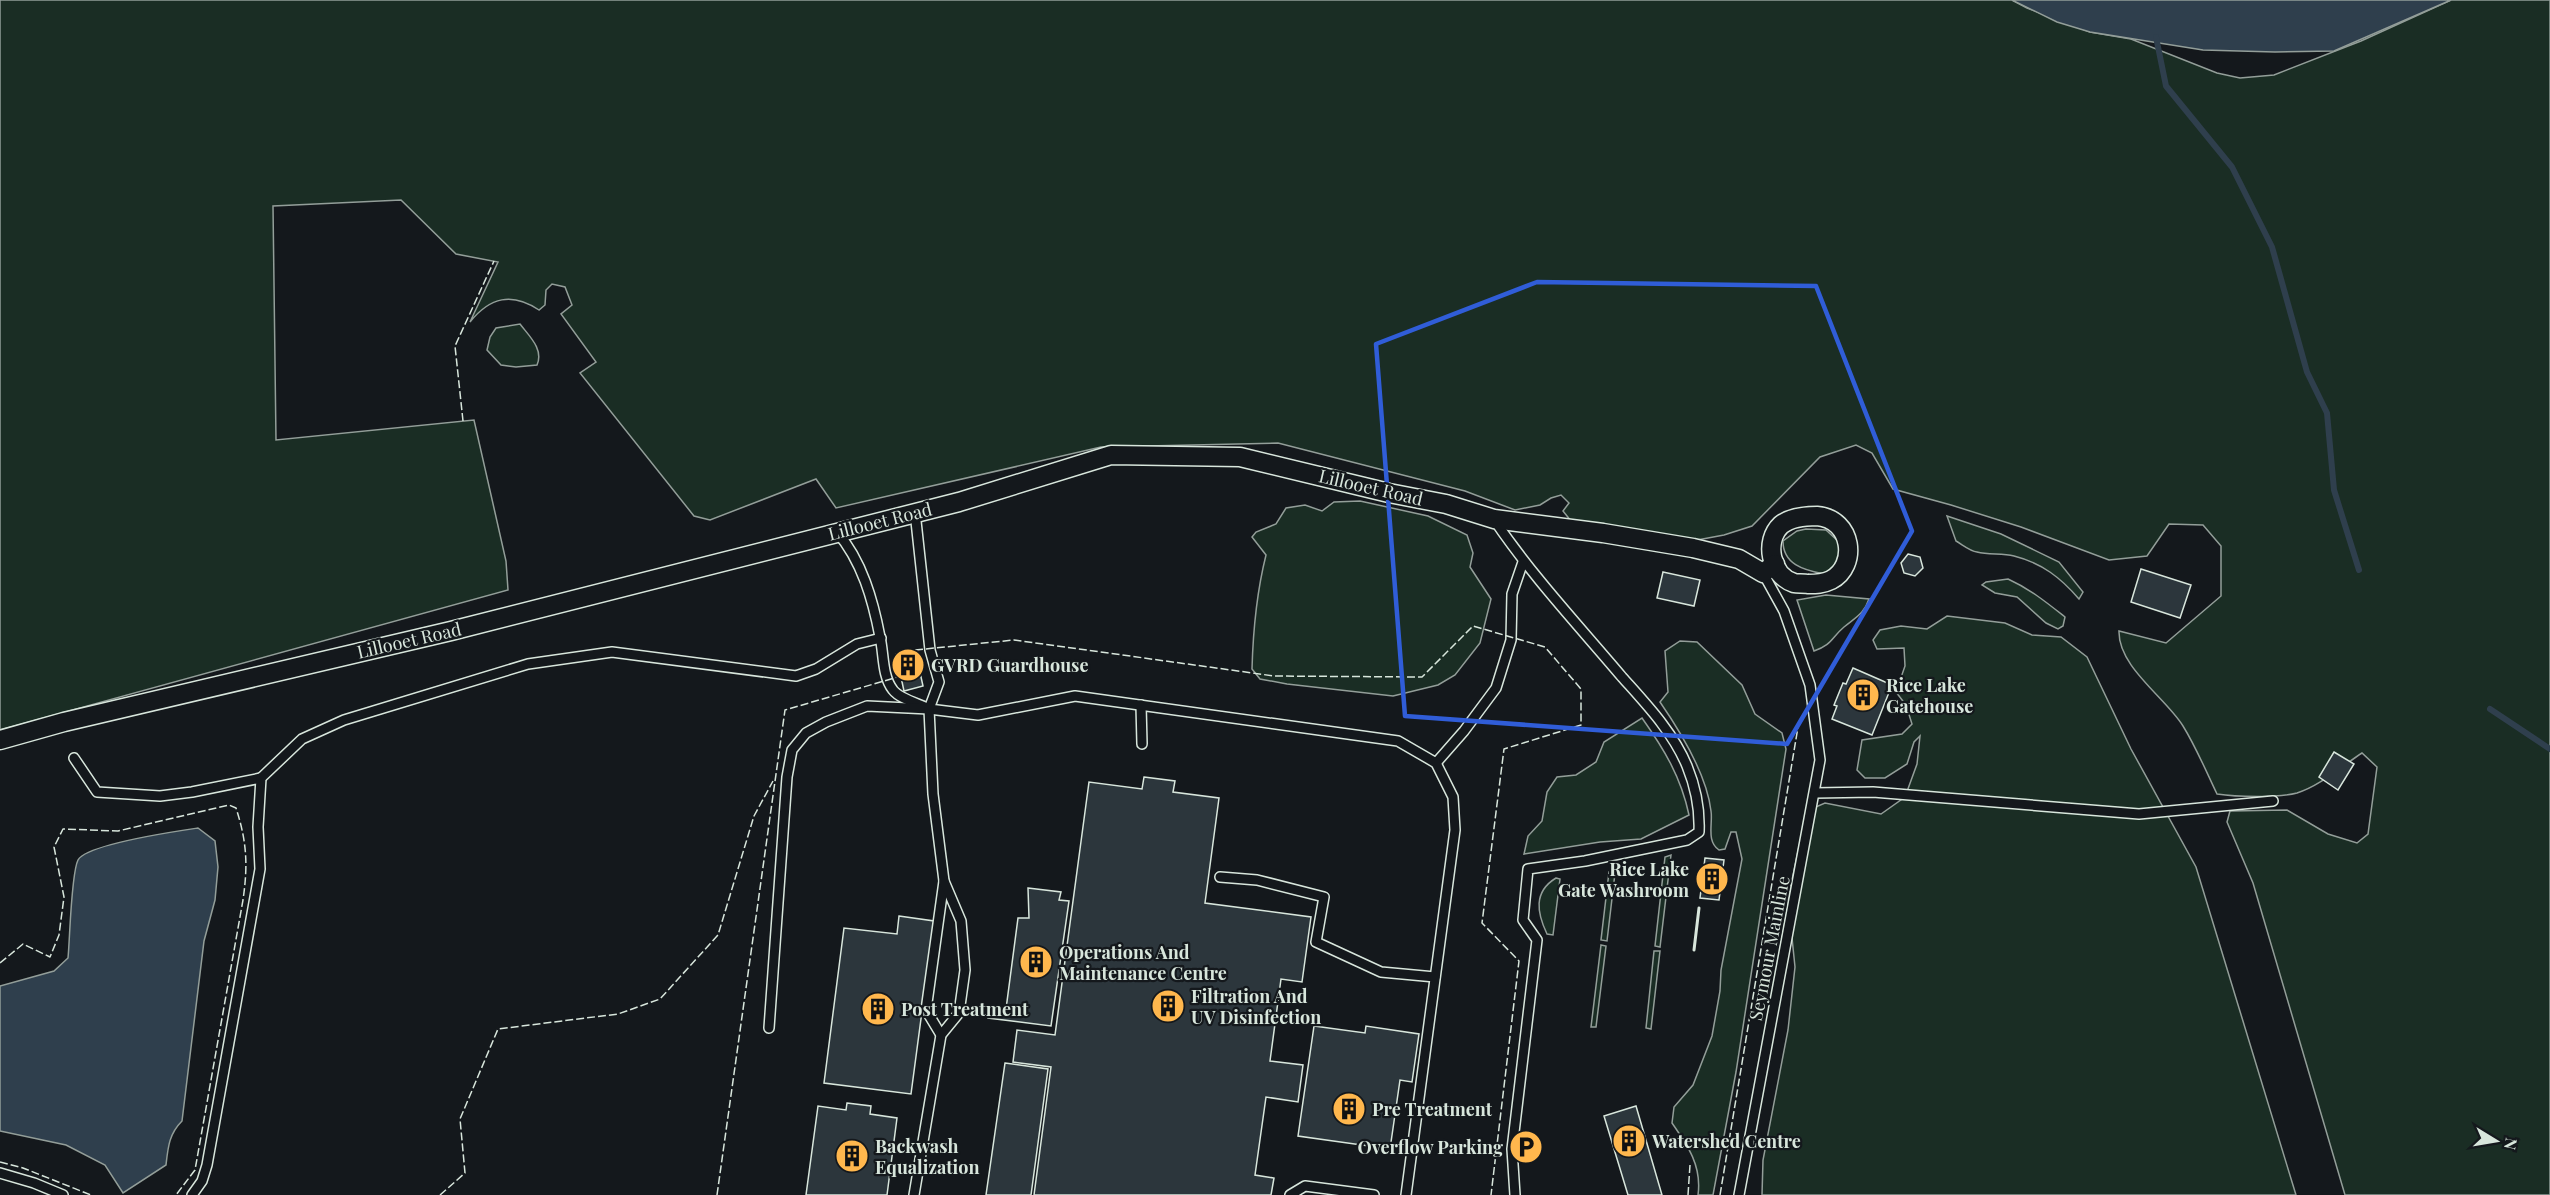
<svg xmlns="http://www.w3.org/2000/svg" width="2550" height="1195" font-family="'Playfair Display',serif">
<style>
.green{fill:#1a2d24;stroke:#939e99;stroke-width:1.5}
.water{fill:#2f3f4d;stroke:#939e99;stroke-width:1.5}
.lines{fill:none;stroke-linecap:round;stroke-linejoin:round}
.stream{stroke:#2f3f4d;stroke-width:6}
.building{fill:#2c363c;stroke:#d8e6dc;stroke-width:1.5}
.service-casing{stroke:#d8e6dc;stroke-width:12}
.minor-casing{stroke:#d8e6dc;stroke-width:21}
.service{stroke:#14181c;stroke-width:9}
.minor{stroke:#14181c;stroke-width:18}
.fence{stroke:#d8e6dc;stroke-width:1.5;stroke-dasharray:8 3;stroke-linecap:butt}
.wall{stroke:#d8e6dc;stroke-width:3}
.marked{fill:none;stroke:#305dd8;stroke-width:4.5;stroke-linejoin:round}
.labels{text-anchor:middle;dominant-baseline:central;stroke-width:4.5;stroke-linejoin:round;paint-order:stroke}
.street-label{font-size:18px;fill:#d8e6dc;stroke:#14181c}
.poi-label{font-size:18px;font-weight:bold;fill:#d8e6dc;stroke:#14181c;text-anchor:start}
</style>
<rect width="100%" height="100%" fill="#14181c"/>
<g class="green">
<path d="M0,0H2012L2027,8L2090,32L2131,39L2217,73L2240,78L2274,75L2361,41L2451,0H2550V1195H2345L2253,883L2227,822L2230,811L2287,810L2328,834L2357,843L2368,834L2377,767L2362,753C2342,766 2320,786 2297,793C2278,798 2236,797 2217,794C2206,771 2196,747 2183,726C2166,698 2118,667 2119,631L2166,643L2221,596V546L2203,525L2169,524L2147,556L2109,560L2021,527L1951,505L1893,489L1872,453L1856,445L1820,457L1752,526L1724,535L1692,541L1571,521L1563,511L1569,503L1561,495L1551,498L1540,505L1515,510L1465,491L1278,443L1101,447L836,508L816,479L710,520L694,516L580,373L596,362L561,314L572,305L565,287L552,284L546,290L545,305L539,310C512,292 490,297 470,322L498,262L456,254L401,200L273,206L276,440L474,420L506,561L508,590L0,730Z"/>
<path d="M520,324C529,336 544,349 537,365L516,367L501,365L487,350L490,337L496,328Z"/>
<path d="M1360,501L1428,516L1467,535L1473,553L1470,567L1491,599L1480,643L1455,675L1438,685L1393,696L1287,684L1260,679L1252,669C1253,632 1257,591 1266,555L1252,537L1256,532L1276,524L1286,508L1305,505L1322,511L1334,502Z"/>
<path d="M1947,516L2001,534L2059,562L2083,592L2079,599C2061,578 2042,563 2014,556C2002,553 1989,555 1977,552C1970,551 1963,545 1956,541Z"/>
<path d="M1806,529L1826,530L1840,543C1840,558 1837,567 1824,574C1803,570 1783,564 1783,541L1797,531Z"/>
<path d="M2008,579C2030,589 2046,602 2065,617L2063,626L2058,629L2046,623L2017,597L1995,593L1982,585L1986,582Z"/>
<path d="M1826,595L1869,599C1864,614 1856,617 1844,627C1831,638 1832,645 1814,651L1797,600Z"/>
<path d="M1947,616L2005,623L2032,635L2061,637L2087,657L2131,749L2196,867L2296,1195H1762L1763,1160L1788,1030L1795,967L1788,899L1804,823L1811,809L1825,803L1881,814L1905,797L1917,764L1920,736L1914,742L1907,764L1885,778H1865L1857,770L1862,740L1902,734L1912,724L1906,705L1896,692L1905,666L1904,648L1877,649L1873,640L1880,630L1901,626L1927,629Z"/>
<path d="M1680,641L1697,642L1742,685L1755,714L1782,733L1786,749L1736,1072L1713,1195H1698C1702,1166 1688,1146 1672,1123L1674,1107L1693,1085L1712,1036L1720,991L1721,970L1742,859L1736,832H1731L1725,849L1719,850C1706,841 1713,824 1711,811C1707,776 1680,731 1660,702L1668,692L1665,651Z"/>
<path d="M1642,718C1664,749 1681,777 1689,815L1641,839L1600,842L1524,854L1528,836L1542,821L1547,792L1557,777L1576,775L1596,762L1604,742Z"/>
<path d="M1671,855L1660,947L1655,946L1665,857Z"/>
<path d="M1609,872L1615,873L1607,941L1601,940Z"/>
<path d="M1556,878L1560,879L1553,935L1547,934C1537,913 1533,892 1556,878Z"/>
<path d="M1601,945L1606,946L1596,1027H1591Z"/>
<path d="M1654,951H1660L1651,1029L1646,1028Z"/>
</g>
<g class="water">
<path d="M2012,0H2451L2334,51L2275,52L2203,50L2090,32L2057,22Z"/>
<path d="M198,828L215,841L218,867L215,900L204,941L182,1121C169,1134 168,1147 166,1165L123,1193L105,1165L66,1145L0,1131V986L54,971L68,958C70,938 71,874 78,860C87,844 178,831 198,828Z"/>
</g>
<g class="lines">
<g class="stream">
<path d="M2156,37L2166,86L2232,167L2272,247L2307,372L2327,413L2334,490L2359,570"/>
<path d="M2490,709L2550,749"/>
</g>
</g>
<g class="building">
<path d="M1908,554L1920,557L1923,568L1915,576L1904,573L1901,563Z"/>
<path d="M2141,569L2191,585L2180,618L2131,602Z"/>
<path d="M1663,572L1700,580L1694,606L1657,598Z"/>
<path d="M915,650L923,686L904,691L896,654Z"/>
<path d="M1853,668L1892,685L1872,735L1832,719L1837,706L1834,705L1843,683L1846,684Z"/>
<path d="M2334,752L2354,764L2338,790L2319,777Z"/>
<path d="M1144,777L1175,781L1173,792L1219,798L1205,903L1311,917L1302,982L1281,979L1270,1061L1303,1065L1298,1102L1266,1097L1255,1175L1274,1178L1271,1195H1034L1051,1067L1013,1062L1017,1030L1055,1035L1089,782L1142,789Z"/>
<path d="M1705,858L1724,860L1719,900L1700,898Z"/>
<path d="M1028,888L1061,892L1059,900L1069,901L1051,1026L988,1018L990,1006L1006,1009L1018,918H1029Z"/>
<path d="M899,916L934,921L911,1094L824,1083L844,928L897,934Z"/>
<path d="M1314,1026L1365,1033L1366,1026L1419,1034L1412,1082L1400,1080L1390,1149L1298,1136Z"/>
<path d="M1005,1063L1048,1069L1031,1195H986Z"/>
<path d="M847,1103L871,1106L870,1114L897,1118L887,1195H806L818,1106L846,1110Z"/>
<path d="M1636,1106L1662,1195H1628L1604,1116Z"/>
</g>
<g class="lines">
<g class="service-casing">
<g id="service">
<path d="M1495,521C1533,577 1579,626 1622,677C1646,704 1673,732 1687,766C1696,788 1700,809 1699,832L1687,840L1585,861L1528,869L1523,920L1537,940L1512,1149L1515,1195"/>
<path d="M837,532C862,561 873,600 880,637C884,654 882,676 893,690C899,698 916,703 925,707"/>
<path d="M1141,705L1142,744"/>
<path d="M74,758L97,792L160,796L192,792L261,778"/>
<path d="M1436,763L1464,731L1496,688L1511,640L1512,594L1523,562"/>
<path d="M1815,793L1873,792L2139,814L2273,801"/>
<path d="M1220,877L1257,880L1324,897L1316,942L1381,972L1435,977"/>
<path d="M769,1028L787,777L792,750L806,733L826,722L867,706L929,709L978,715L1075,696L1398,741L1436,763L1453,797L1455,830L1406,1195"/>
<path d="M941,1035L926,1010L944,881"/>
<path d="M0,1173L34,1183L63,1195"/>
<path d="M192,1195L202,1181L207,1165L260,869L258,827L261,778L302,739L344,720L528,664L612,652L796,676L816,669L857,644L881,638"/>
<path d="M914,1195L941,1035L959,1013L965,970L961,921L944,881L933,794L929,709L939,682L930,650L915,512"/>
<path d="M1290,1195L1305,1186L1374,1195"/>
<path d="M1739,1195L1820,760L1810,685L1784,611L1763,573"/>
</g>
</g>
<g class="minor-casing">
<g id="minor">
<path d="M1817,516C1853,519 1858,566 1831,580C1823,584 1816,584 1808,584C1803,583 1798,584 1794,583C1770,575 1764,541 1781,525C1791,517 1805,516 1817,516Z"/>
<path d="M0,740L64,722L451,631L959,502L1111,455L1240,457L1389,493L1446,504L1494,519L1603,533L1693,548L1739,559L1763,573L1775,564"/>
</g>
</g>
<use href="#service" class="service"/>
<use href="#minor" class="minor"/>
<g class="fence">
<path d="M463,421L455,346L494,261"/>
<path d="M915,650L1014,640L1274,676L1422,677L1473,626L1545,647L1581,689V725L1504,749L1482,923L1519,961L1491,1195"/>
<path d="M0,963L23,944L50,957L59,935L64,897L54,847L63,829L118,831L229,805L236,808C247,842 248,865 243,900L195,1170L176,1195"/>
<path d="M0,1162L23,1168L91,1195"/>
<path d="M440,1195L465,1173L460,1119L498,1029L618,1014L660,999L718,935L754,816L773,781"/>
<path d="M717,1195L785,710L901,676"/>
<path d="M1688,1195L1690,1165"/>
<path d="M1720,1195L1799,721"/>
</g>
<path class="wall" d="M1694,950L1699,908"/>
</g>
<path class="marked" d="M1537,282L1816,286L1912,531L1787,744L1405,716L1376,344Z"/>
<defs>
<g id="building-disc" transform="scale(1.725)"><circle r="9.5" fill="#ffb74d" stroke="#14181c"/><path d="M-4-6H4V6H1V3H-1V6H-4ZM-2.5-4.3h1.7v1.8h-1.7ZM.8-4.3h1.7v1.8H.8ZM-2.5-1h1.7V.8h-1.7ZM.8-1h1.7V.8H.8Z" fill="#111"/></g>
<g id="parking-disc" transform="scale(1.725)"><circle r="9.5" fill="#ffb74d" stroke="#14181c"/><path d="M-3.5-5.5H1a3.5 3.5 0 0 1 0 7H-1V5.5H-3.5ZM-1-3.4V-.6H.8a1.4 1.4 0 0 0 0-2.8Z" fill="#111"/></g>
</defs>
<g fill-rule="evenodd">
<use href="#building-disc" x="908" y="665"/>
<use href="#building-disc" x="1863" y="695"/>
<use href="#building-disc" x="1712" y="879"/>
<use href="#building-disc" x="1036" y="962"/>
<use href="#building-disc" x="1168" y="1006"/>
<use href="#building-disc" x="878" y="1009"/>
<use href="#building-disc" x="1349" y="1109"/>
<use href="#building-disc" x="1629" y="1141"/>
<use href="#parking-disc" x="1526" y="1147"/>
<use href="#building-disc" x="852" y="1156"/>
</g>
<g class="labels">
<g class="street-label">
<text transform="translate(1371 487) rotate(13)">Lillooet Road</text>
<text transform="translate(880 521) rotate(-14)">Lillooet Road</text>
<text transform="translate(409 640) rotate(-13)">Lillooet Road</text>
<text transform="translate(1769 948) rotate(-79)">Seymour Mainline</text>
</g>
<g class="poi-label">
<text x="931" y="665">GVRD Guardhouse</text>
<text x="1886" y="685">Rice Lake<tspan x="1886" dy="21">Gatehouse</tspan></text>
<text x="1689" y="869" text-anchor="end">Rice Lake<tspan x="1689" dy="21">Gate Washroom</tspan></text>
<text x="1059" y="952">Operations And<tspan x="1059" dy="21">Maintenance Centre</tspan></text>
<text x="1191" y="996">Filtration And<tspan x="1191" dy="21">UV Disinfection</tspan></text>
<text x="901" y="1009">Post Treatment</text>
<text x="1372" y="1109">Pre Treatment</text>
<text x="1652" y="1141">Watershed Centre</text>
<text x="875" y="1146">Backwash<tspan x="875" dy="21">Equalization</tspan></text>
<text x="1503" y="1147" text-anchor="end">Overflow Parking</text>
</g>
</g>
<g transform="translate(2496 1141) rotate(101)" stroke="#14181c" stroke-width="4.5" paint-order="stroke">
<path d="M0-4.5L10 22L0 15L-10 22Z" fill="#d8e6dc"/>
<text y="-9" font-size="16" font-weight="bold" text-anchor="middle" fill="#d8e6dc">N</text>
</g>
</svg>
